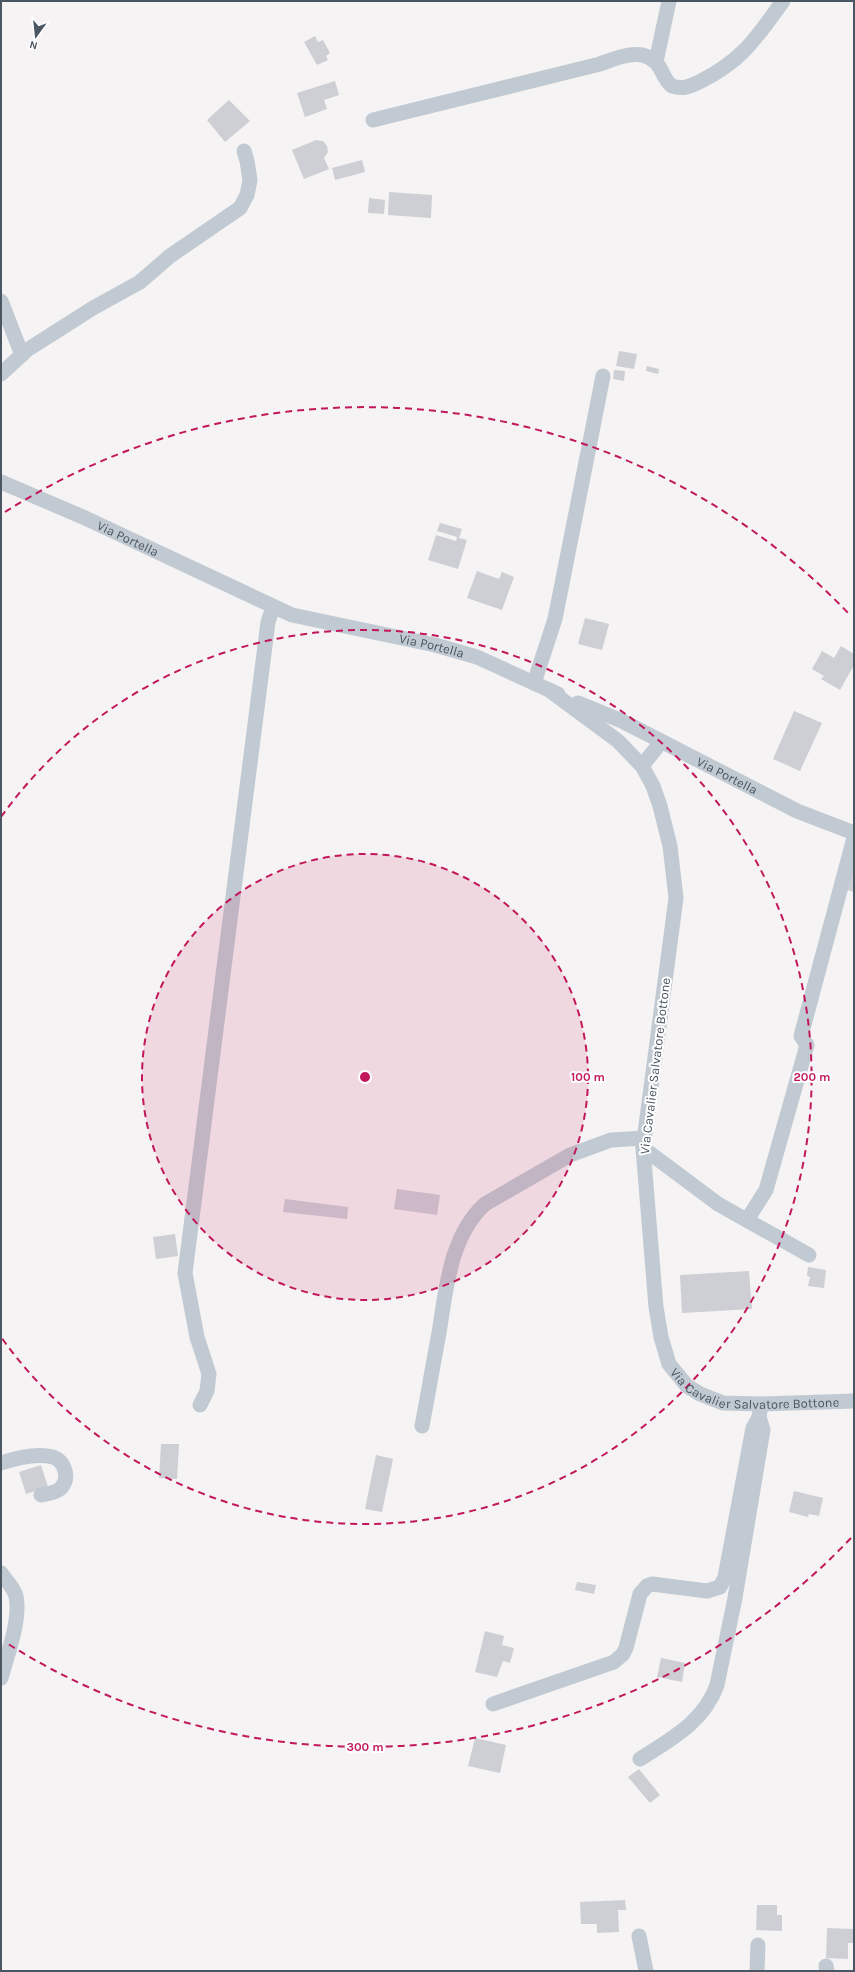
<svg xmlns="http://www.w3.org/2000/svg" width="855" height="1972" font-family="Karla,sans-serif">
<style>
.building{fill:#cdcfd5}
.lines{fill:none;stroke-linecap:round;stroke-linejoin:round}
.minor{stroke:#c1cad2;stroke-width:15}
.ring{fill:none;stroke:#c2185b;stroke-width:2;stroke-dasharray:7 5}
.labels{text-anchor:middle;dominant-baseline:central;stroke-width:4;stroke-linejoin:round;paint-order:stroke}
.street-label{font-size:13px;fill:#4a5661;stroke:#fff}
.centre{fill:#c2185b;stroke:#fff;stroke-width:2}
.ring-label{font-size:12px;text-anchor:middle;font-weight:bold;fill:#c2185b;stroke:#fff;stroke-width:4;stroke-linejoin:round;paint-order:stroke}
</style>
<rect width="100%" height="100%" fill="#f5f3f3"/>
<g class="building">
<path d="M315,36L318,42L323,40L330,53L326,56L328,60L317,65L304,42Z"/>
<path d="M335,81L339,95L324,100L327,109L305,117L297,93Z"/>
<path d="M229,100L250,121L225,142L207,120Z"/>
<path d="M316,140L323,141L327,146L328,152L324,158L329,169L304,179L292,150Z"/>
<path d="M362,160L365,172L335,180L332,168Z"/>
<path d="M389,192L432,195L431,218L388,215Z"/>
<path d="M369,198L385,200L384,214L368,213Z"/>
<path d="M619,351L637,354L634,369L616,366Z"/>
<path d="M647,366L659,369L658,374L646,371Z"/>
<path d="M614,370L625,371L624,381L613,379Z"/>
<path d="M440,523L462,529L459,538L467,540L458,569L428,560L436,535L456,541L457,537L437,531Z"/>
<path d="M477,571L499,579L502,572L514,577L502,610L467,598Z"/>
<path d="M585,618L609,624L602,650L578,644Z"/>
<path d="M841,646L854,654V665L840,690L821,679L824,676L812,669L822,651L834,658Z"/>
<path d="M794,711L822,723L800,771L773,759Z"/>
<path d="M854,863V892L844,889Z"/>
<path d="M397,1189L440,1195L437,1215L394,1209Z"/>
<path d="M285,1199L348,1207L347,1219L283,1212Z"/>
<path d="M175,1234L178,1256L156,1259L153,1237Z"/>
<path d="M808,1267L826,1270L824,1288L808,1286L810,1277L807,1276Z"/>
<path d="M749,1271L752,1309L682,1313L680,1275Z"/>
<path d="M161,1444H179L177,1479L159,1478Z"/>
<path d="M376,1455L393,1459L382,1512L365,1509Z"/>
<path d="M41,1465L48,1487L26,1494L19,1472Z"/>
<path d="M794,1491L823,1498L819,1516L809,1514L808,1517L789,1512Z"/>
<path d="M577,1582L596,1585L594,1594L575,1590Z"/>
<path d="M485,1631L504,1636L502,1645L514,1648L510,1663L503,1661L497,1677L475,1672Z"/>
<path d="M661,1658L685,1663L682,1682L657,1677Z"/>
<path d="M475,1738L506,1745L500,1773L468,1766Z"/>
<path d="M639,1769L660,1795L650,1803L628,1777Z"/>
<path d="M625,1900L626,1910H618L619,1932L597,1933V1924H581L580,1902Z"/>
<path d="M757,1905H777V1915H782V1931L756,1930Z"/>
<path d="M827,1928L854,1929L853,1943H848V1959L826,1958Z"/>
</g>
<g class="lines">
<g class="minor">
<path d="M656,62L669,1"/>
<path d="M373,120L600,64C619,57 646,45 660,68C663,74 667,83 672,86C683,90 691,86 701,81C743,60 756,38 783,1"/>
<path d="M1,301L22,355"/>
<path d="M1,374L27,350L93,308L140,282L170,256L240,208L247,195L250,180L247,161L244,151"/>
<path id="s1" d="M1,482L83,517L292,615L435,645L477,657L558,694"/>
<path d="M534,683L555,619L603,376"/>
<path id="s2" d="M549,690L618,741L642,766L653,786L660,806L670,846L676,898L643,1148L656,1307L661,1337L669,1364L687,1386L700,1394L723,1403L761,1404L854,1401"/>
<path id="s3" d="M578,703L622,721L797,811L854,833"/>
<path d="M642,766L661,742"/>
<path d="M643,1148L718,1204L809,1255"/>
<path d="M747,1220L766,1190L807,1045L801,1036L854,838"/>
<path d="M200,1405L207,1391L209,1374L197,1337L185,1273L268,622L273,607"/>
<path d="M422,1426C428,1395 433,1364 439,1333C446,1289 450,1236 485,1204L570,1155L611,1140L644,1138"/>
<path d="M1,1463C16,1458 38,1453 53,1457C65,1461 70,1478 61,1488C56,1493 47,1494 41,1495"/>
<path d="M1,1573C6,1580 14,1588 16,1596C21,1619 7,1656 1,1678"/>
<path d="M493,1704L614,1662L623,1654L626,1648L640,1594L647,1586L652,1584L707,1591L720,1587L725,1577L753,1428L759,1417L761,1404"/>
<path d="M640,1759C671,1739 704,1722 717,1685L735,1598L763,1430L759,1417"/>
<path d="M639,1936L646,1971"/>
<path d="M826,1966L827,1971"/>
<path d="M757,1971L758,1945"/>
</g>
</g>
<circle cx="365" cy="1077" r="223" fill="#c2185b" fill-opacity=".12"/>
<g class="ring">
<circle cx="365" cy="1077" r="223"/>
<path d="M1 817A447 447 0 1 1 1 1337"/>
<path d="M851 1538A670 670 0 0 1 5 1642M5 512A670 670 0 0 1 851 616"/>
</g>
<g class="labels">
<g class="street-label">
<text stroke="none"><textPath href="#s1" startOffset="139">Via Portella</textPath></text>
<text stroke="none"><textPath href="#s1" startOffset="463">Via Portella</textPath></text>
<text stroke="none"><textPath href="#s3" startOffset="166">Via Portella</textPath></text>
<text transform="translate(655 1066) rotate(-83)">Via Cavalier Salvatore Bottone</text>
<text stroke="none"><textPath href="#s2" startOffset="824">Via Cavalier Salvatore Bottone</textPath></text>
</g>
</g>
<circle cx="365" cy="1077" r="6" class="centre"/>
<g class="ring-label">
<text x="588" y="1081">100 m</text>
<text x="812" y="1081">200 m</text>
<text x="365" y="1751">300 m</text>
</g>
<rect width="855" height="1972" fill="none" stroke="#4a5661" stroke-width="4"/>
<g transform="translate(36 36) rotate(195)" stroke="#ffffff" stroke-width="3" paint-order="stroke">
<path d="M0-3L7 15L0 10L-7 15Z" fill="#4a5661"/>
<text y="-6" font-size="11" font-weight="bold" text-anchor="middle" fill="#4a5661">N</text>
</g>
</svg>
